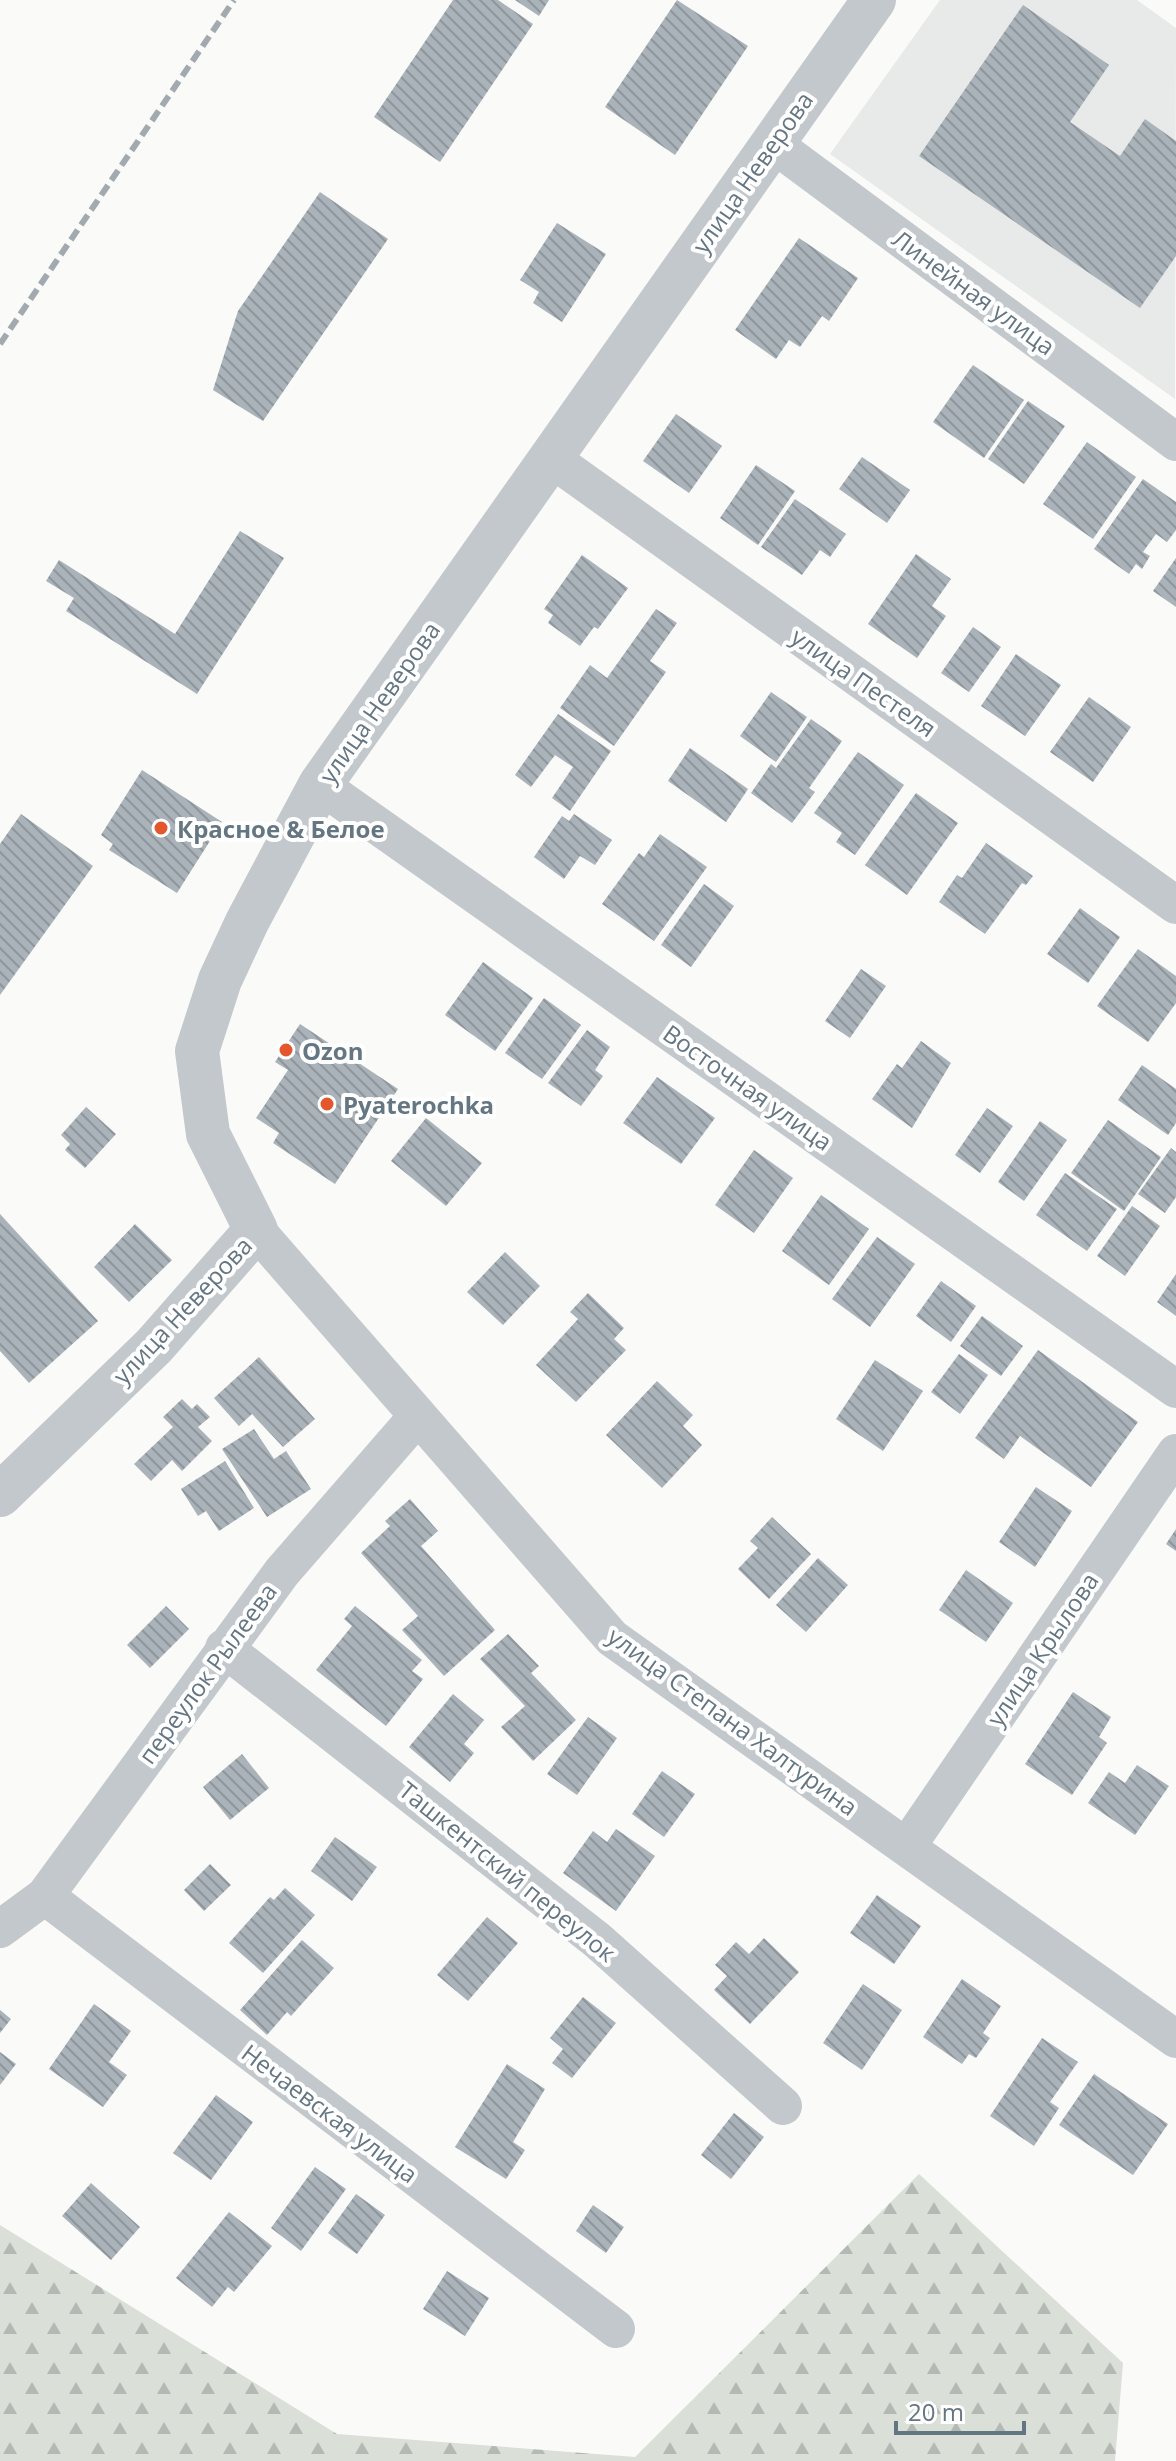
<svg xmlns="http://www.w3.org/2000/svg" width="1176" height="2461" font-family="'Open Sans',sans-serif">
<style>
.built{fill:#e8e9e9}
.forest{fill:url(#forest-firs)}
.building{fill:url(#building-back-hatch)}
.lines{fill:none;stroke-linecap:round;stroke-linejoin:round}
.minor{stroke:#c3c8cc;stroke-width:38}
.tertiary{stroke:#c3c8cc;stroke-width:44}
.rail{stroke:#a2aab0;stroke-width:6;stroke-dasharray:12 6;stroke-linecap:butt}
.poi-dot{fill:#e4572e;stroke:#fff;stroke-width:3}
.labels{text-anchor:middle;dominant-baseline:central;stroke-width:8;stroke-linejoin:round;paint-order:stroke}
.street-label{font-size:24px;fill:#657683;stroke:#fff}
.poi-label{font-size:24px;font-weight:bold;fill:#657683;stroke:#fff;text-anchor:start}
</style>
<defs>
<pattern id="forest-firs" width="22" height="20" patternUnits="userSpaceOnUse" patternTransform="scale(2)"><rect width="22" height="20" fill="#dadfd7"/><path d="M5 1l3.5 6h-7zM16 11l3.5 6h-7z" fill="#b4b9b4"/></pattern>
<pattern id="building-back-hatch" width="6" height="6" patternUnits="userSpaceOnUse" patternTransform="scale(2)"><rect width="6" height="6" fill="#aab3b9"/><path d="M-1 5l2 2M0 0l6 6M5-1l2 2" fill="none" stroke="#8e969c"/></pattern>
</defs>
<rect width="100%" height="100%" fill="#fafaf8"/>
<path class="built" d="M940,0H1137L1176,28L1175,399L830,154Z"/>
<path class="forest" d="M919,2174L1123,2363L1115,2461H0V2225L337,2434L635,2457Z"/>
<g class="building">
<path d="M453,0H498L533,24L440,162L374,117Z"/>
<path d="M515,0H549L539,16Z"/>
<path d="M677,0L748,46L675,155L605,107Z"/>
<path d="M1023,5L1109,65L1070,122L1120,156L1145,119L1176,141V256L1140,308L919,156Z"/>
<path d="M320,192L388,239L263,421L213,390L238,311Z"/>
<path d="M557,223L606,254L562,322L533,303L539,292L520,280Z"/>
<path d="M799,238L858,278L829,321L822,316L800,347L789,340L776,359L735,330Z"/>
<path d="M973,365L1024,400L984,458L933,422Z"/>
<path d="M1028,401L1065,426L1024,484L988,459Z"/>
<path d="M676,414L722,446L689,493L643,461Z"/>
<path d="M1087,442L1136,477L1093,539L1043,504Z"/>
<path d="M862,457L910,490L887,523L839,489Z"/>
<path d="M756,465L795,491L758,545L720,518Z"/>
<path d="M1143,479L1176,502V530L1167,542L1156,534L1143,552L1150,556L1142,569L1136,564L1129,574L1094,549Z"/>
<path d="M795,499L846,534L830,557L820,550L802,575L761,547Z"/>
<path d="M240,531L284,558L197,694L66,611L74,598L46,581L59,560L175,634Z"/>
<path d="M916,554L951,579L932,606L946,616L917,658L868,624Z"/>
<path d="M582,555L628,588L598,629L594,627L580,646L548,623L553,615L544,609Z"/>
<path d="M1176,558V607L1153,591Z"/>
<path d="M656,609L677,623L650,661L666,672L614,746L560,708L590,665L607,678Z"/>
<path d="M973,627L1001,647L969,692L941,673Z"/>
<path d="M1016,654L1061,685L1025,736L981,706Z"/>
<path d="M771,692L807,717L776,762L740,736Z"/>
<path d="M1089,697L1131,727L1093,782L1050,752Z"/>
<path d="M558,714L611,751L570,811L552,798L573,767L555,755L531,787L515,775Z"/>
<path d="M811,719L842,741L809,788L815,792L792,823L751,793L771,764L776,768Z"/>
<path d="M690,748L748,789L726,822L668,781Z"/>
<path d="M858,752L904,785L855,855L836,842L842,833L814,813Z"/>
<path d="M142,770L222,822L177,893L109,850L113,844L101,835Z"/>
<path d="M916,793L958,823L907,895L865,865Z"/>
<path d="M21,814L93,866L0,995V844Z"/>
<path d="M574,814L612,840L595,865L580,856L564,879L534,857L562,816L569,821Z"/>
<path d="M660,834L707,867L654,941L602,904L639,853L644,857Z"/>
<path d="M986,843L1033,876L1026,885L1022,883L985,934L939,902L957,875L962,878Z"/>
<path d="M704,884L734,906L691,967L661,945Z"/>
<path d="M1080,908L1120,937L1088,983L1047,954Z"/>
<path d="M1138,949L1176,976V1003L1148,1042L1097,1006Z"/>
<path d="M483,962L533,998L495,1051L445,1015Z"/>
<path d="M861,969L886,986L850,1038L825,1021Z"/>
<path d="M544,998L581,1025L542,1079L505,1053Z"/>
<path d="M300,1024L398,1089L335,1184L273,1143L279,1133L256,1118L288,1070L275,1062Z"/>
<path d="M587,1030L610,1047L595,1070L603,1076L581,1106L548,1083Z"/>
<path d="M921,1041L951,1063L912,1128L872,1099L897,1064L902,1068Z"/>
<path d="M1142,1065L1176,1089V1123L1168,1135L1118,1100Z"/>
<path d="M657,1077L715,1118L681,1164L623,1123Z"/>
<path d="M86,1107L116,1134L85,1168L65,1150L70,1144L61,1135Z"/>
<path d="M987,1108L1013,1126L980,1173L955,1155Z"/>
<path d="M426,1118L482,1163L446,1206L391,1161Z"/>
<path d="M1108,1120L1161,1157L1124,1211L1071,1173Z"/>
<path d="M1040,1121L1067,1140L1024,1201L998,1182Z"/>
<path d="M1171,1148L1176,1152V1197L1165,1213L1138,1194Z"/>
<path d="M754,1150L793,1178L754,1233L715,1205Z"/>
<path d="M1065,1173L1117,1209L1087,1251L1036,1215Z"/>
<path d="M821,1195L869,1229L829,1285L782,1251Z"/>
<path d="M1132,1206L1160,1226L1125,1276L1097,1256Z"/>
<path d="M0,1214L98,1321L29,1383L0,1351Z"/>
<path d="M135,1224L172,1260L129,1302L94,1267Z"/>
<path d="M877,1237L915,1264L870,1327L832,1299Z"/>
<path d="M505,1252L540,1286L503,1325L467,1292Z"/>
<path d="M1176,1274V1316L1157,1302Z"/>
<path d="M941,1281L976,1306L951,1342L916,1316Z"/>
<path d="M588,1293L624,1328L614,1339L626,1350L576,1402L536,1365L578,1319L570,1312Z"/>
<path d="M982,1316L1023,1346L1001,1376L960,1346Z"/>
<path d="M1038,1350L1138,1422L1091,1487L1020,1436L1004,1459L975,1438Z"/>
<path d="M959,1354L988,1375L960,1414L931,1392Z"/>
<path d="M259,1357L315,1419L283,1447L252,1414L239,1426L214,1398Z"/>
<path d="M875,1360L923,1391L883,1451L836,1419Z"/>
<path d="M657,1381L693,1415L683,1426L702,1445L662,1488L606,1435Z"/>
<path d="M182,1399L192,1409L197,1404L210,1417L198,1427L212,1441L182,1471L172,1460L151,1481L134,1464L173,1427L163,1417Z"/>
<path d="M254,1429L274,1459L286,1451L311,1489L267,1517L222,1449Z"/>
<path d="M225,1461L254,1508L219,1531L206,1511L198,1516L181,1489Z"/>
<path d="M1036,1487L1072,1511L1035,1567L999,1542Z"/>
<path d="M410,1499L438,1531L421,1546L495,1630L444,1676L402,1630L418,1616L361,1553L390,1526L385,1521Z"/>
<path d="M772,1517L811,1554L769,1599L738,1569L758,1548L750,1541Z"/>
<path d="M1176,1529V1551L1166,1544Z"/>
<path d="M818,1558L848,1585L806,1632L776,1605Z"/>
<path d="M966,1570L1013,1603L986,1642L939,1610Z"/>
<path d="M166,1606L189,1629L150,1668L127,1645Z"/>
<path d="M355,1606L422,1660L412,1671L423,1679L386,1726L316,1670L352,1626L344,1619Z"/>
<path d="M508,1634L539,1666L531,1673L576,1720L533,1761L501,1727L525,1706L480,1659Z"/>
<path d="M1073,1692L1111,1717L1099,1737L1107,1743L1072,1795L1025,1764Z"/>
<path d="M453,1694L484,1720L464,1744L474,1753L450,1782L409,1747Z"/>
<path d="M588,1717L617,1738L577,1795L547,1774Z"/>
<path d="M242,1754L269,1788L230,1820L203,1787Z"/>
<path d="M1137,1765L1169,1786L1135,1835L1088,1803L1109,1772L1125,1783Z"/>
<path d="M662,1771L695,1794L664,1837L632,1814Z"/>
<path d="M616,1829L655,1856L616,1911L563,1873L593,1831L607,1842Z"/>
<path d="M335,1837L377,1867L352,1901L311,1871Z"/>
<path d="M210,1864L231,1885L204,1911L184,1890Z"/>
<path d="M285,1888L315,1915L263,1973L229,1943L270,1897L274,1900Z"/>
<path d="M877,1895L921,1926L894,1964L850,1933Z"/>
<path d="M487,1917L518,1943L468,2001L437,1975Z"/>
<path d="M764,1938L799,1972L750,2024L714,1990L727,1976L715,1965L736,1942L749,1954Z"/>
<path d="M302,1940L334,1968L291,2016L287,2012L267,2035L240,2010Z"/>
<path d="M962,1979L1001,2006L983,2033L990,2038L976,2058L969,2054L962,2064L923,2037Z"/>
<path d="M863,1984L902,2010L862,2070L823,2043Z"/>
<path d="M583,1997L616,2023L572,2078L552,2063L563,2049L550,2038Z"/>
<path d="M94,2004L131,2031L109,2062L127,2075L103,2107L49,2069Z"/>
<path d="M0,2010L11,2019L0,2033Z"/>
<path d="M1042,2038L1078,2062L1050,2102L1059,2108L1034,2146L990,2116Z"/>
<path d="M0,2052L16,2064L0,2085Z"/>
<path d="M507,2064L545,2089L513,2142L525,2150L506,2179L455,2147Z"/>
<path d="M1094,2074L1168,2124L1133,2175L1059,2125Z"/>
<path d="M216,2095L253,2122L211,2180L173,2153Z"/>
<path d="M734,2113L764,2137L731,2179L701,2155Z"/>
<path d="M315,2167L346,2189L301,2251L271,2228Z"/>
<path d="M91,2183L140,2227L111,2260L62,2216Z"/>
<path d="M356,2194L385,2215L357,2254L328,2233Z"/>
<path d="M593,2205L624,2227L606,2253L576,2231Z"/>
<path d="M229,2212L272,2246L234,2292L228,2287L212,2307L176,2278Z"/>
<path d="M447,2271L489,2298L465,2336L423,2309Z"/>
</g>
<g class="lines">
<g class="minor">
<path d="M772,143L1176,442"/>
<path d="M552,459L1176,905"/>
<path d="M320,785L1176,1389"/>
<path d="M256,1230L612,1638L1176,2039"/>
<path d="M224,1648L597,1940L783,2106"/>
<path d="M908,1845L1176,1453"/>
<path d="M45,1896L616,2329"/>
<path d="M0,1929L45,1896L282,1572L416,1418"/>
</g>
<path class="tertiary" d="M0,1495L154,1346L256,1230L208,1134L197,1051L220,980L247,922L320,785L874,0"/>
<path class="rail" d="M0,344L234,0"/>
</g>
<g class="poi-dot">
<circle cx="161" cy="828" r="8"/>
<circle cx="286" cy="1050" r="8"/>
<circle cx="327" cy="1104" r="8"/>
</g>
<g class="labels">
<g class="street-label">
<text transform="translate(752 172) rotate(-55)">улица Неверова</text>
<text transform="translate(974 292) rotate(36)">Линейная улица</text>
<text transform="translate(864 682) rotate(35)">улица Пестеля</text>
<text transform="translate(379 702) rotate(-55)">улица Неверова</text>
<text transform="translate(748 1087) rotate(35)">Восточная улица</text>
<text transform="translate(182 1310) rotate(-47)">улица Неверова</text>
<text transform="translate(1042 1649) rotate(-56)">улица Крылова</text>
<text transform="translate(207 1673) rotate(-54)">переулок Рылеева</text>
<text transform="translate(733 1721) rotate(36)">улица Степана Халтурина</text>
<text transform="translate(508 1871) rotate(39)">Ташкентский переулок</text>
<text transform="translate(330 2113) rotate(37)">Нечаевская улица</text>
</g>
<g class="poi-label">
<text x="177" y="828">Красное &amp; Белое</text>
<text x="302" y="1050">Ozon</text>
<text x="343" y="1104">Pyaterochka</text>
</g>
</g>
<path d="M896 2421v12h128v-12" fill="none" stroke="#657683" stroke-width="4"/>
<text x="908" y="2421" font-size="24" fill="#657683" stroke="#ffffff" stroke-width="6" paint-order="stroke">20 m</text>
</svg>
